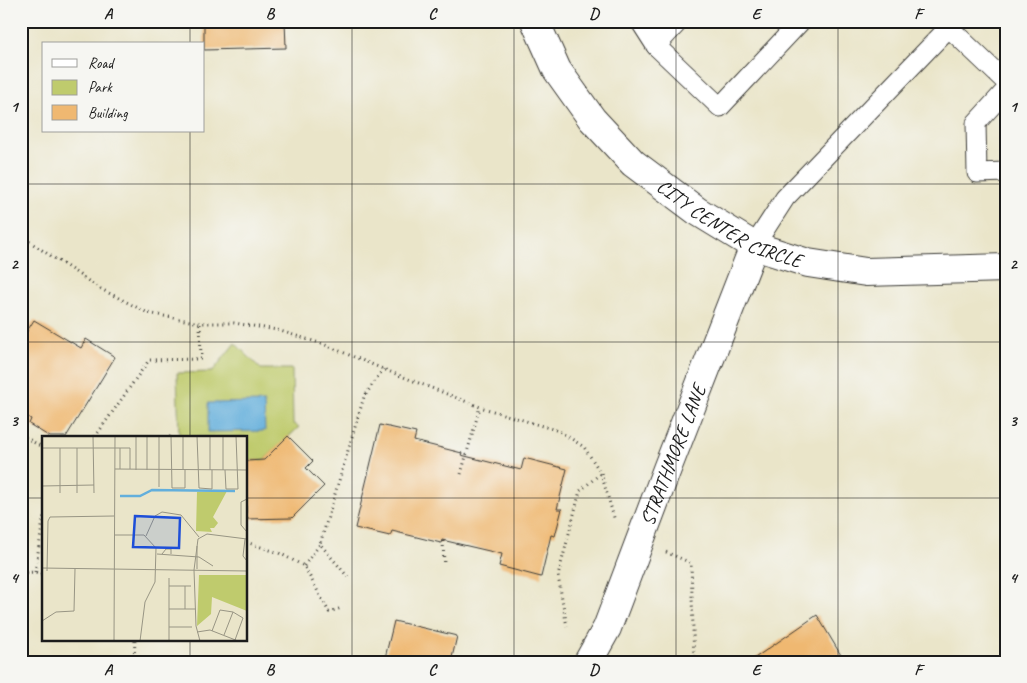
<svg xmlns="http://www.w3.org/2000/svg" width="1027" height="683" font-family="Caveat,sans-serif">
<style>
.green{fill:#bfcb6d;stroke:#6e7444}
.water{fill:#63afdc;stroke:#40667c}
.building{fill:#efb871}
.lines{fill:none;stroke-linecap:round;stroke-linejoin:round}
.lane-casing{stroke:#3b3a36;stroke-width:21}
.street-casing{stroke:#3b3a36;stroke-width:30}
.path{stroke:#3b3a36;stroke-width:3;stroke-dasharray:1 4;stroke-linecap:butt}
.lane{stroke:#fff;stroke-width:19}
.street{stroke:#fff;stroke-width:28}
.grid{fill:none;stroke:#1c1c1c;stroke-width:1;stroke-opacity:0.55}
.labels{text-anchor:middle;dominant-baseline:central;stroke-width:4;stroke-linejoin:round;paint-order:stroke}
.street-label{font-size:20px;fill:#1c1c1c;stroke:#f6f6f2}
.inset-river{fill:none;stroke:#63afdc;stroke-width:2.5}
.inset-road{fill:none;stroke:#989584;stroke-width:1}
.view{fill:#1d4ed8;fill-opacity:0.15;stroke:#1d4ed8;stroke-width:2.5}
.inset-edge{fill:none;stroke:#1c1c1c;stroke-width:2.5}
.neatline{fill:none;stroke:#1c1c1c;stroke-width:2}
.grid-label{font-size:16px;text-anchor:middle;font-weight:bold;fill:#1c1c1c}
</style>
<rect width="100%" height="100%" fill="#f6f6f2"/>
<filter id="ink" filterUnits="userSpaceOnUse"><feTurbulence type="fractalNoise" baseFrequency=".02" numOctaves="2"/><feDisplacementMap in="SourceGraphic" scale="10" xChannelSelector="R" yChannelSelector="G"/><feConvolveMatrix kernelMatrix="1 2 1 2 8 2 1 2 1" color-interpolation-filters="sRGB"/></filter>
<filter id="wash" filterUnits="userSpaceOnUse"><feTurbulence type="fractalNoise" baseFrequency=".0096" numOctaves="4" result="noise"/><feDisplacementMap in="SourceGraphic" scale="20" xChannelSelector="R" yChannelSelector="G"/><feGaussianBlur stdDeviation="1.12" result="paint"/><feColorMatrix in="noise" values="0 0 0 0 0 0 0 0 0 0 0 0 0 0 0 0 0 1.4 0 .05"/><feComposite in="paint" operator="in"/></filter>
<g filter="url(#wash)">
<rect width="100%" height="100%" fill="#eae5c9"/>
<path class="green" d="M235,343L261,369H292L293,423L299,427L264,460L246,461V437H179L177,373L212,372Z"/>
<path class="water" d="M264,402L265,431L208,432V403Z"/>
<g id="blocks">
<g class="building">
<path d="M204,21H285L286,48L204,50Z"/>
<path d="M34,320L81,348L86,339L115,357L66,437H50L29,424L31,419L21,413V341Z"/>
<path d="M380,425L416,433L414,441L462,453L461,455L521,470L524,458L567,469L557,509H562L555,536L551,535L541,577L499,566L502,554L442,540L441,543L392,531L390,536L355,528Z"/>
<path d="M288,436L313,461L306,468L324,486L292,518L246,519V461L264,460Z"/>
<path d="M817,615L845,662H749Z"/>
<path d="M394,621L457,636L451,662H384Z"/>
</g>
</g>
</g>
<g filter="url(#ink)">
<use href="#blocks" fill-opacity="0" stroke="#3b3a36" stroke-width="1"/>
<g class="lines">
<g class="lane-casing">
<g id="lane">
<path d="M640,21L656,46"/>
<path d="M679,21L656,46L720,107L801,21"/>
<path d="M942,21L1006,82"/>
<path d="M1006,90L976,123L977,173L1006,172"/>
<path d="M754,246L785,198L955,21"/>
</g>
</g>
<g class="street-casing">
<g id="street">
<path id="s1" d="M535,21L557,70L592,119L633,163L697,211L754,246L808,263L866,272L1006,268"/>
<path id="s2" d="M588,662L607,628L667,469L754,246"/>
</g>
</g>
<g class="path">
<path d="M21,236L99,288L148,313L200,323H234L277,330L323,344L383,369L480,407L559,431L584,447L601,473L615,521"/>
<path d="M21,435L44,448"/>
<path d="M95,437L149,360L201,359L200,323"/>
<path d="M170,437L171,436"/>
<path d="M461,474L480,407"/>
<path d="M443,541L444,565"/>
<path d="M246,542L279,553L304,566L329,612L342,608"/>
<path d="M666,552L691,563L694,662"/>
<path d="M304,566L320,544"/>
<path d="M35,572L44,514"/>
<path d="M21,573L35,572L44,575"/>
<path d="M348,577L320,544L364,397L383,369"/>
<path d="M567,627L558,576L580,491L601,473"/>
<path d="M134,662L135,639"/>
</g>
<use href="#lane" class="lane"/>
<use href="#street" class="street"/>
</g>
</g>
<path class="grid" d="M190,21V44M352,21V662M514,21V662M676,21V662M838,21V662M190,131V437M21,184H1006M21,342H1006M21,498H44M246,498H1006M190,639V662"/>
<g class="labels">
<g class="street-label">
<text stroke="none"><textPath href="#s1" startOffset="289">CITY CENTER CIRCLE</textPath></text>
<text stroke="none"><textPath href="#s2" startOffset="224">STRATHMORE LANE</textPath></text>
</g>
</g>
<g transform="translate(42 436)">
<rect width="205" height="205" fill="#eae5c9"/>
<path d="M185,55L171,81L176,87L172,92H168L170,96L154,95L155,56ZM157,139H205V175L170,161L169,178L155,190Z" fill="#bfcb6d"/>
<path class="inset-river" d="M78,60H98L110,54L193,55"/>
<path class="inset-road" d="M51,0L52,57M129,0L130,52H143V34M155,0L157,52L170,53V34M0,12H88V33M35,12V57M73,33L205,34M78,33V12M94,34V0M105,34V0M141,34V0M168,34V0M181,34V0M183,34L184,53H196L194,0M0,44V12M0,50L52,49M117,51V0M18,57V12M205,63L199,66V89L205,96M72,99H102L114,112L113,146L103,166L98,205M104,100L113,80L120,76L139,79L157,101M203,103L201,120L205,125M115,118L157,121L171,130M120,118L124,113H129V118M0,132L205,135M155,133V110M5,135L6,85L8,81L72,80M127,150H149M127,173H154M143,173V150M0,185L14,176L32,175L33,133M127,191H150M170,195L178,174L191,176L201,182L193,204M155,196L168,194L196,205M182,199L191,176M72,205L73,0M127,205V142M158,205L154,190L152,134L156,103L165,98L205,103"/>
<path class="view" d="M93,80L138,82L137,112L91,111Z"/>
<rect width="205" height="205" class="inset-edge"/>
</g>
<rect width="1027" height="683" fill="none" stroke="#f6f6f2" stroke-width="55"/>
<rect x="42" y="42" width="162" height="90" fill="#f6f6f2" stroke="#9f9f9c"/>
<rect x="52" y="59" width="25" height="8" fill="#ffffff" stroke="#9f9f9c"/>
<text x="88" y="68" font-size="15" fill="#1c1c1c">Road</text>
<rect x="52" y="80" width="25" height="15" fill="#bfcb6d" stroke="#9f9f9c"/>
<text x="88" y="92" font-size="15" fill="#1c1c1c">Park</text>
<rect x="52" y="105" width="25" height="15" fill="#efb871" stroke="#9f9f9c"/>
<text x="88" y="118" font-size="15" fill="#1c1c1c">Building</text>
<rect x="28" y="28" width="972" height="628" class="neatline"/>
<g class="grid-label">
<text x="108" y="19">A</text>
<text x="270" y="19">B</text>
<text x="432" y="19">C</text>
<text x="594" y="19">D</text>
<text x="756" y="19">E</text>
<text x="918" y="19">F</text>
<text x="14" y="112">1</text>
<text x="1013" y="112">1</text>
<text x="14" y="269">2</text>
<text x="1013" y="269">2</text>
<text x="14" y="426">3</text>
<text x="1013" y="426">3</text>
<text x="14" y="583">4</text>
<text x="1013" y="583">4</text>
<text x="108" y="675">A</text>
<text x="270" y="675">B</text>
<text x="432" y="675">C</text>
<text x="594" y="675">D</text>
<text x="756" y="675">E</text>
<text x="918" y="675">F</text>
</g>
</svg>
